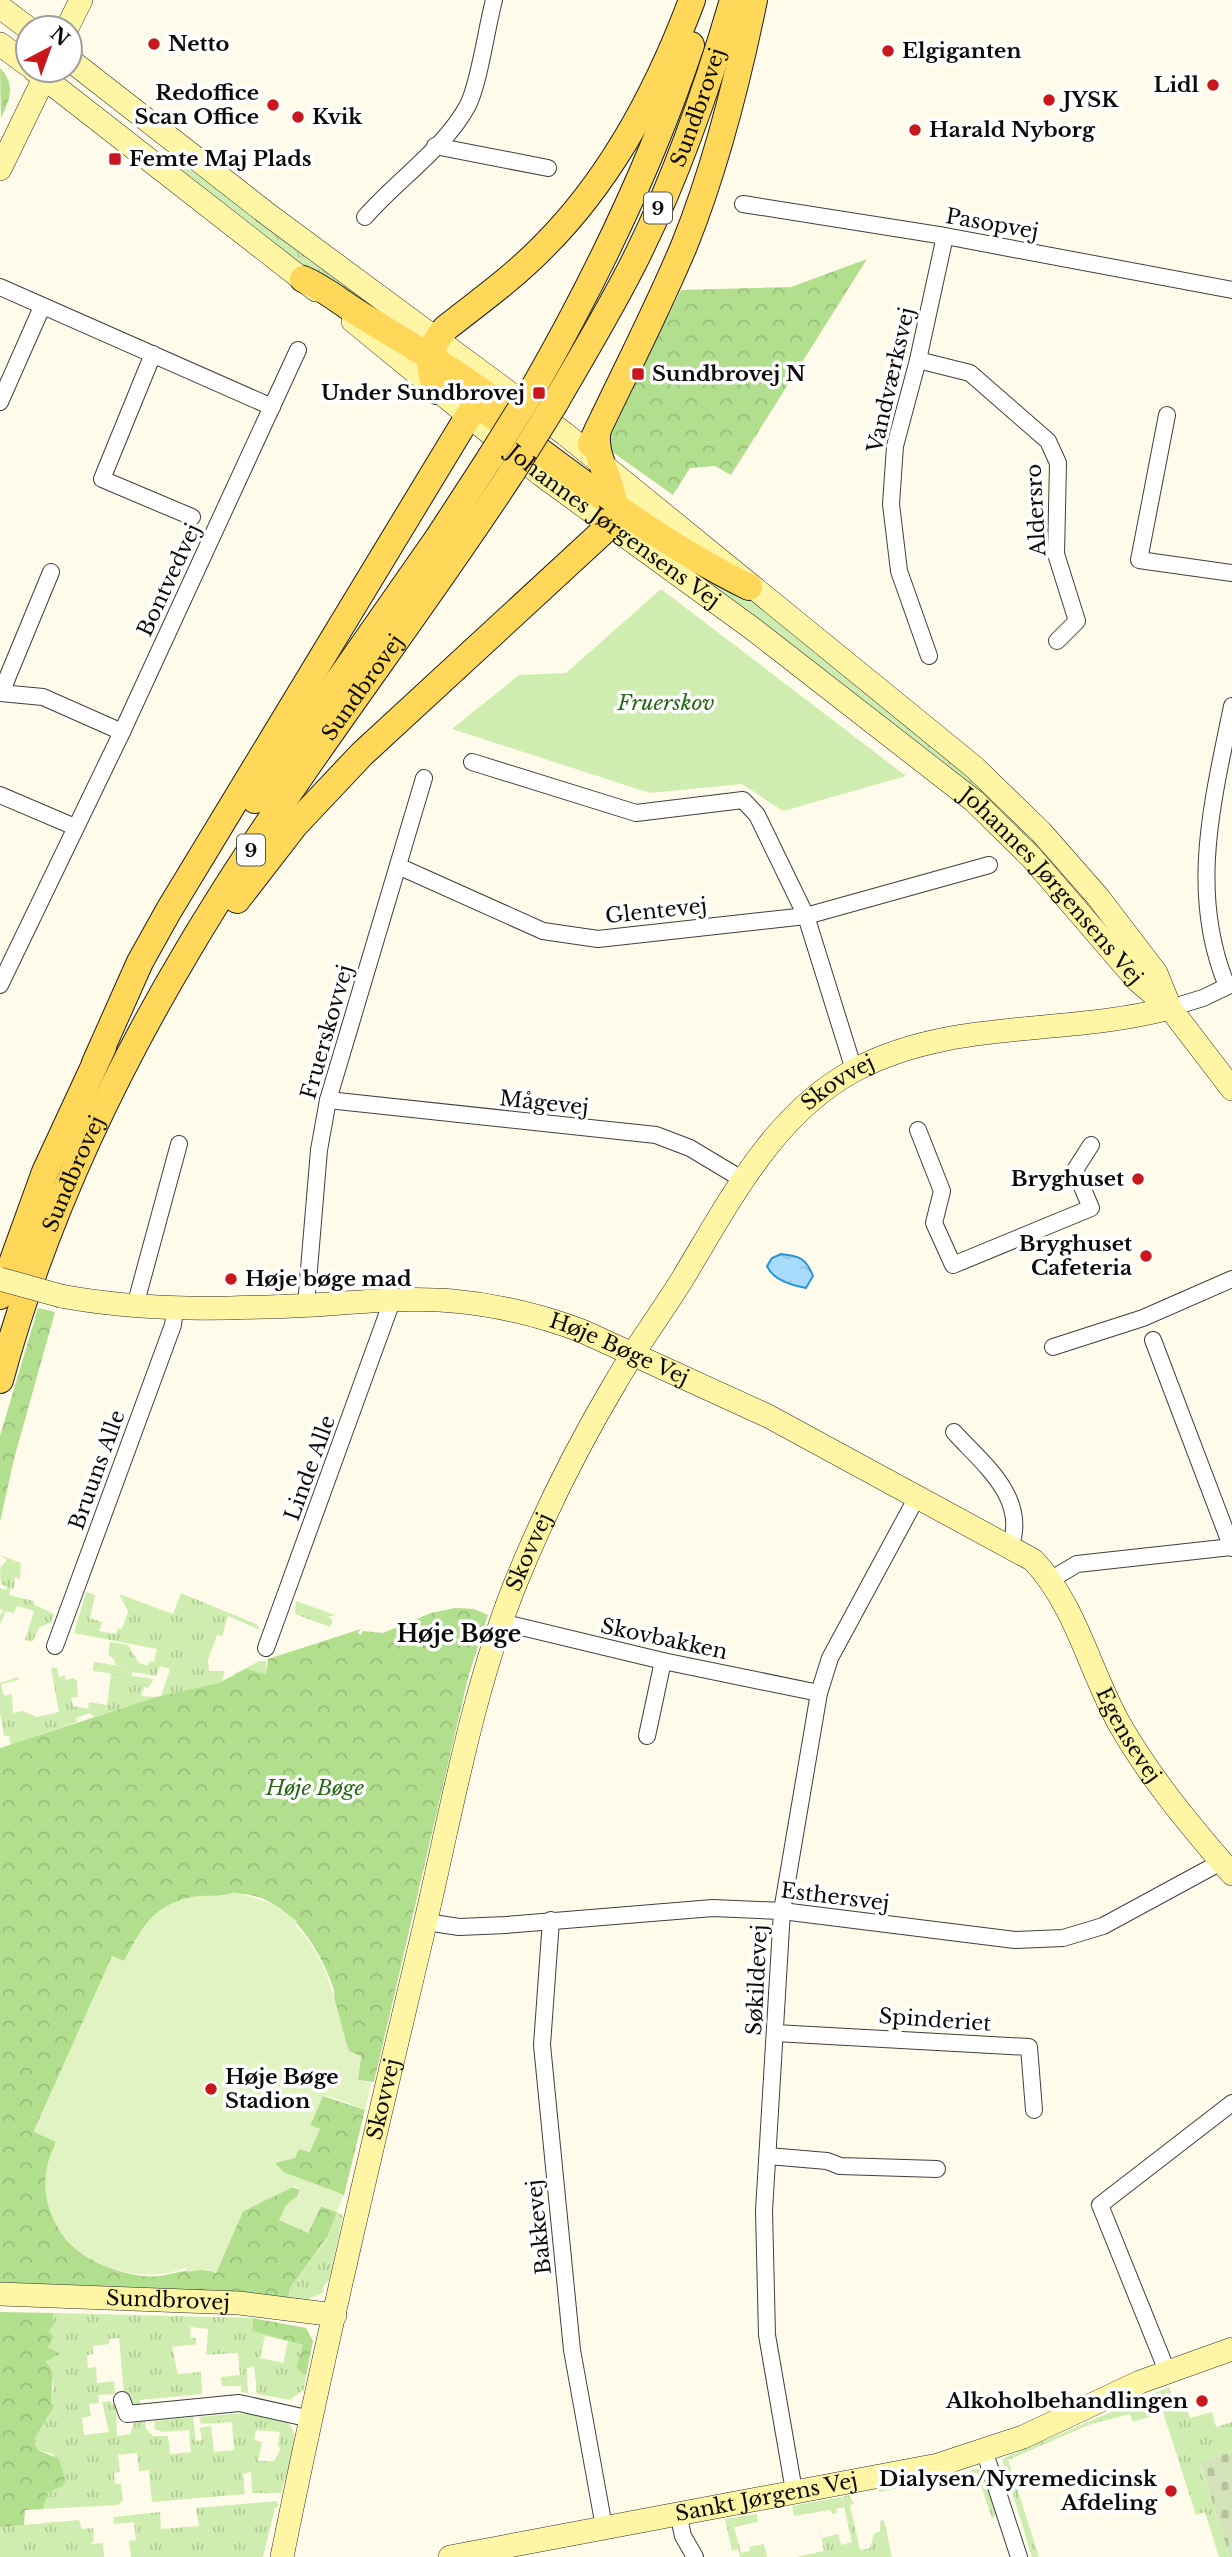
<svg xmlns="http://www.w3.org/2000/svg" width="1232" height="2557" font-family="'Libre Baskerville',serif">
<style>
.grass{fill:url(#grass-tufts);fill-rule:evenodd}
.forest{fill:url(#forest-crowns)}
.cemetery{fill:url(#cemetery-stones)}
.park{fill:#cfedb0}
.pitch{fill:#e2f3c3}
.water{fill:url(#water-ripples);stroke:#2992da;stroke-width:2}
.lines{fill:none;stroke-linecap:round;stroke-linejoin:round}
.street-casing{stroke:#3f3f3f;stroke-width:18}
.secondary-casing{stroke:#2e2e2e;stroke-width:24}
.primary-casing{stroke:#1d1d1d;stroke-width:28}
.street{stroke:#fff;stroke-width:16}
.secondary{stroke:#fff6a5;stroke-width:23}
.primary{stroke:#ffd85a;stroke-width:26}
.secondary-bridge-casing{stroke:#2e2e2e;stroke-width:24;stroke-linecap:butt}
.primary-bridge-casing{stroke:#1d1d1d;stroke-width:28;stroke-linecap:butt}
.secondary-bridge{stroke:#fff6a5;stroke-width:23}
.primary-bridge{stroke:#ffd85a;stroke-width:26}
.poi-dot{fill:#c9171e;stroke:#fff;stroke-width:2.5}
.labels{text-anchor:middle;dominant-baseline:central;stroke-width:7;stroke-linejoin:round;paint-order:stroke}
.shield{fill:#fff;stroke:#555;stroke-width:2}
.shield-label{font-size:19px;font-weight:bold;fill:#0c0c0c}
.poi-label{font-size:21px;font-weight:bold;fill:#0c0c0c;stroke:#fff;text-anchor:start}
.street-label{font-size:21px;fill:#0c0c0c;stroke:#fff}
.park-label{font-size:21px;font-style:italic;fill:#276916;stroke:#fff}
.neighbourhood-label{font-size:23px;font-weight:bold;fill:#0c0c0c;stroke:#fff}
</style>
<defs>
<pattern id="grass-tufts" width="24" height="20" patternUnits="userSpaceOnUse" patternTransform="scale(1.75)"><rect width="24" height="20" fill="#cfedb0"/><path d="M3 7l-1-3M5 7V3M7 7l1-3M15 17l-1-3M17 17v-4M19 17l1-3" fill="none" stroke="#b1ca96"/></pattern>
<pattern id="forest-crowns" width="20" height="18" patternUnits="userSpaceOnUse" patternTransform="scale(1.75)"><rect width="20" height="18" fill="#b2df8e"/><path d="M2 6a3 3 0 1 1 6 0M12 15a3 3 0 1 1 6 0" fill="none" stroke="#98be79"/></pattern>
<pattern id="cemetery-stones" width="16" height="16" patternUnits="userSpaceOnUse" patternTransform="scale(1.75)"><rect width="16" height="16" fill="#d5e3ba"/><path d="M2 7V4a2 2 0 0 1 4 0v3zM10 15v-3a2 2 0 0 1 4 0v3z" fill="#b6c29f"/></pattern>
<pattern id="water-ripples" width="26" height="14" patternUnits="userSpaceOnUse" patternTransform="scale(1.75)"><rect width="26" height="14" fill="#a9dcfc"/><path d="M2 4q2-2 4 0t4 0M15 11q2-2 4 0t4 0" fill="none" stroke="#90bcd7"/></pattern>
</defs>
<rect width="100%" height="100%" fill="#fffbea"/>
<g class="grass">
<path d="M78,90L160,153L206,179L416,335L309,273Z"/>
<path d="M627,523L744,594L984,786L1064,873L979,794Z"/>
<path d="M0,1555L21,1563L20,1579L15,1577L14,1589L11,1588L9,1595L34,1601L33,1604L54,1614L51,1622L39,1628L32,1642L25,1640L34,1611L17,1606L14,1613L6,1611L0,1625V1615L4,1611L0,1609V1588L6,1590L7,1587L1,1584L0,1568L7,1560Z"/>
<path d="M86,1592L95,1595L90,1618L102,1622L99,1631L116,1634L118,1628L122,1629L128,1611L119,1594L173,1614L181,1593L256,1624L260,1630L228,1616L222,1636L217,1635L208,1660L209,1671H225L222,1681L259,1661H266L267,1675L161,1696L170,1669L160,1666L156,1676L132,1672V1668L116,1665L113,1658L108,1655L110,1642L128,1645L139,1663L148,1666L149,1661L154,1662L157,1649L74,1633Z"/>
<path d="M296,1601L335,1615L327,1617L333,1620L330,1627L295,1614Z"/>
<path d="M51,1668H57L59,1677L65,1675L66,1680L73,1678L77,1681L78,1697H71L73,1706L88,1709L89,1702L107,1705L111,1673L154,1679L148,1688L144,1687L141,1696L156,1697L94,1717L90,1713L76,1718L77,1722L11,1745L9,1736H4L0,1713V1683L18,1677L19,1680L1,1684L4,1696L12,1694L13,1713L22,1711L37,1717L59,1712Z"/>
<path d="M337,2212L343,2216L329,2279L322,2289L324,2292L306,2300L288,2299L290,2288L328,2237Z"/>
<path d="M53,2313L253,2318L252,2331L303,2345L296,2368L306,2376L304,2389L290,2400L257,2394L254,2366L247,2368L248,2393L241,2392V2386H222L221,2377L240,2375L238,2353L206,2355L208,2329L190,2327L191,2338H196V2344H200L172,2347L178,2374L201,2372L202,2394L140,2400V2404H133L124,2395L119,2338L109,2339V2344L93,2346V2354L87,2355L88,2368L96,2367L97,2383L114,2381L115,2394L98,2395L99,2403L89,2404L91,2416L82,2418L84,2435L109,2432L102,2402L110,2401L116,2407L117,2436L130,2434L134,2423L145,2420L146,2429L153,2436H168L170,2454L191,2452L189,2430L163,2432L155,2429L154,2421L193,2417L196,2441L202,2440L200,2428L211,2426L214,2452L234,2450L232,2422L201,2424L199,2417C218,2415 291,2406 294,2434C296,2451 285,2476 281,2493H252L251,2472L243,2474L245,2494L152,2502L149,2470L139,2471L137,2453L118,2455L120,2472L114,2473L115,2484H121L123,2500L118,2505L43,2509L48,2493L63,2486L53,2454L38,2450L33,2442L48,2417L53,2389V2372L46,2360L58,2356L48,2346L54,2337L49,2331L54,2324ZM265,2336L288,2341L283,2363L260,2358ZM256,2430L280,2432L278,2447L281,2448L274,2461H258L262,2442L254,2440Z"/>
<path d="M1169,2387L1173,2398L1182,2394L1190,2418L1212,2412L1216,2427L1232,2422V2452L1200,2464L1230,2557H1219L1205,2512L1196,2515L1163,2412L1133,2422L1130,2414L1091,2424L1008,2460L1039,2557H1032L1002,2459Z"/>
<path d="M978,2469L984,2473L997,2513L992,2519L977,2473L879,2492L878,2490Z"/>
<path d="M849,2495L854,2504L850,2505L860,2550L870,2548L874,2534L880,2531V2521L884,2520L892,2557H796L824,2551L817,2513L822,2538L838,2534L841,2545L852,2542L842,2497Z"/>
<path d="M276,2501L279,2506L275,2508L263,2557H131L129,2541L136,2540L134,2522L114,2524V2517L160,2512L161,2529L199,2526L196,2508Z"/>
<path d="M757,2514L758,2522L734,2527L741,2553L750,2551L749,2547L764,2544L767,2557H740L738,2549L732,2551L725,2519Z"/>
<path d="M79,2520L82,2529L93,2528L94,2541L90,2544L103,2543L104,2557H0V2527Z"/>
</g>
<g class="forest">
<path d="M0,68C16,84 10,100 1,118Z"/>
<path d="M867,259L731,475L715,466L690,468L673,495L611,451L609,434L681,290L791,287Z"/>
<path d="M38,1308L55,1312L14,1459L0,1522V1436Z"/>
<path d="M455,1608L474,1609L488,1615L468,1678L374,2082L357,2080L361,2058L349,2052C345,2036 339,2021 335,2006C333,2000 335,1994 334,1990C322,1952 289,1897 243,1894C233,1893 222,1896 211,1896C160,1898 146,1918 124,1962L112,1957L34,2131L56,2142C49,2158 51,2171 52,2189C53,2198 52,2208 54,2216C62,2252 111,2273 144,2276C169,2279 192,2263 216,2273L243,2211L292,2187L300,2190L296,2200L290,2201L308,2233L321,2206L337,2212L328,2236L290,2288L288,2299L0,2286V1748L156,1697L220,1683L247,1669L266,1675L268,1659L361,1629L358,1633L361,1635L363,1631L383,1633L431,1613Z"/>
<path d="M323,2096L365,2110L344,2195L285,2173L275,2165L277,2160L294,2158L299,2148L309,2152L310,2125Z"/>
<path d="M0,2312L53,2313L54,2324L49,2331L54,2337L48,2347L60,2354L46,2361L53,2372L51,2403L54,2406L33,2442L38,2450L59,2459L65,2480L63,2486L48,2493L43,2509L25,2510L24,2525L0,2527Z"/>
<path d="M253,2318L306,2328L313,2341L306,2376L296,2368L303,2345L252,2331Z"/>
</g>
<path class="cemetery" d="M1232,2452V2557H1230L1200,2463Z"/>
<g class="park">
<path d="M661,589L906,776L783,811L742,784L650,793L452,729L519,675L566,673Z"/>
<path d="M94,1662L133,1668L132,1676L93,1671Z"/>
<path d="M842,2497L844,2507L836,2509L837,2513L832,2514L830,2510L794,2516L792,2506Z"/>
</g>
<path class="pitch" d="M234,1892L271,1903L297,1921L295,1925C330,1961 335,2005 349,2051L361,2056L358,2080L371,2083L365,2110L333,2097L323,2096L310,2125L320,2129L310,2152L299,2149L295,2158L275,2163L285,2173L344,2195L336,2212L321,2206L308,2233L279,2220L286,2205L299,2195L300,2190L295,2186L243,2211L216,2273L207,2269L188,2272L185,2268C122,2292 37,2247 46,2173C47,2162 52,2152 56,2142L34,2132L112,1956L124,1961C142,1927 159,1899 201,1896C213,1895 224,1898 234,1892Z"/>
<path class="water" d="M781,1254C799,1256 806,1258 813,1276L806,1288C791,1285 773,1280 767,1266L772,1258Z"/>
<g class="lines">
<g class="street-casing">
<g id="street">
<path d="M435,146L548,168"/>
<path d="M743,204L945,236L1232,290"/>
<path d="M365,217C396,181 446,147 468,105C479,84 487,26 494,0"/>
<path d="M0,287L272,407"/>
<path d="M153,354L102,479L192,517"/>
<path d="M918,360L970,373L1048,441L1058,463L1056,554L1077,621L1057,641"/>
<path d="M0,402L42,307"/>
<path d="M1167,415L1139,560L1232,573"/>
<path d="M929,656L899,571L891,504L895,446L918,360L945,236"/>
<path d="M0,693L43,697L122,732"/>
<path d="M1,693L51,572"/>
<path d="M472,762L636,813L743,800L757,815L806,916L854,1070"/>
<path d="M0,795L75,827"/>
<path d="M398,866L543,931L598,939L806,916L989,865"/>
<path d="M0,985L122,732L298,350"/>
<path d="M1227,986C1188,892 1213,801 1232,706"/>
<path d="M1170,1008L1203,998L1232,984"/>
<path d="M328,1100L656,1135L690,1148L745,1181"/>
<path d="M918,1130L942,1191L934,1223L953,1265L1091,1208L1075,1170L1091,1145"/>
<path d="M306,1305L319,1150L328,1100L424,778"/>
<path d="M135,1306L179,1144"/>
<path d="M1153,1340L1232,1548"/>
<path d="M1053,1347L1143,1318L1232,1279"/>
<path d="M954,1432C983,1464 1027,1497 1011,1545"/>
<path d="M1050,1580L1077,1564L1232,1547"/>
<path d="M501,1622L663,1661L819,1693"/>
<path d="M55,1646L173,1325L175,1308"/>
<path d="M266,1648L392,1301"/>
<path d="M647,1736L663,1661"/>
<path d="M551,1920L542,2045L572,2350L604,2527"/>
<path d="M426,1922L459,1927L506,1925L713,1908L782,1911L1015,1940L1063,1938L1103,1926L1221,1862"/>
<path d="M775,2033L1029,2047L1034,2110"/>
<path d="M768,2156L827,2161L840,2166L937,2169"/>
<path d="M1167,2371L1100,2205L1232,2103"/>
<path d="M122,2400L127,2414L239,2403L311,2419"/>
<path d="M984,2450L1019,2557"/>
<path d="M794,2491L767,2335L764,2211L782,1911L819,1693L830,1658L918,1495"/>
<path d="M678,2513L683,2536L695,2557"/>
</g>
</g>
<g class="secondary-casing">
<g id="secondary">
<path d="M0,7L28,28"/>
<path d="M67,28L81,0"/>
<path d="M0,44L28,65"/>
<path d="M70,60L270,216L565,434L974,767L1041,832L1098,897L1156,973L1169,1005"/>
<path d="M34,70L316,290"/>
<path d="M0,169L48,70"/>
<path id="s1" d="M353,321L540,474L753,629L974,801L1032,858L1137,980L1170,1008L1232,1089"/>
<path id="s2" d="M61,1296C145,1312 230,1309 315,1305C360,1302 407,1297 453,1301C497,1305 540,1315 582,1331L768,1416L1033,1560C1076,1605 1090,1672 1120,1725C1151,1779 1192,1828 1232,1874"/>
<path id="s3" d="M0,2294L239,2303L335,2315"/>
<path id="s4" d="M282,2557C324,2349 373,2143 422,1937C450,1820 470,1699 514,1587C542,1518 576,1449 614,1385C635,1348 661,1314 683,1278C729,1202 774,1113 855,1070C952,1018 1067,1036 1170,1008"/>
<path id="s5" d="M450,2557L938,2465L1023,2437L1140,2382L1232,2349"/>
</g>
</g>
<g class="primary-casing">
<g id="primary">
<path d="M303,279C324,288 339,301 358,313C408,344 460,373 507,410"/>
<path d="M533,389C596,279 651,166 691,45"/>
<path d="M437,391C427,368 427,348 446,328C479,302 514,277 544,246C611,179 659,88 692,0"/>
<path id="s6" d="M555,403C583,354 613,305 638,254C678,173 708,86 733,0"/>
<path d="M591,444C622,378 656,313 684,246C716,167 737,83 754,0"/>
<path d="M255,800L438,538L490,458"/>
<path d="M237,900L295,825L362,754L607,528C628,491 590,465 598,429"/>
<path d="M95,1063L140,962L169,910L472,410H485C570,473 653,540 749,587"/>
<path d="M0,1296L45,1172L103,1047"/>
<path id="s7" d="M0,1380C41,1229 108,1084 188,950C286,784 407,633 512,472"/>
</g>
</g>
<use href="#street" class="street"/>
<use href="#secondary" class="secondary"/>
<use href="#primary" class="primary"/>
<g class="secondary-bridge-casing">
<path id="secondary-bridge" d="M0,1279L61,1296"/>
</g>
<g class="primary-bridge-casing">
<g id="primary-bridge">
<path d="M490,458L533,389"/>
<path d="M512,472L555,403"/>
</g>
</g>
<use href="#secondary-bridge" class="secondary-bridge"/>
<use href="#primary-bridge" class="primary-bridge"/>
</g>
<g class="poi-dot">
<circle cx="154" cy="44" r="7"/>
<circle cx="888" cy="51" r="7"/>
<circle cx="1213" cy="85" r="7"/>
<circle cx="1049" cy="100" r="7"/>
<circle cx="273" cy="105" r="7"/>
<circle cx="298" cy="117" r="7"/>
<circle cx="915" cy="130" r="7"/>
<rect x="108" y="152" width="14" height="14" rx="3.5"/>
<rect x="631" y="367" width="14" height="14" rx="3.5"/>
<rect x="532" y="386" width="14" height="14" rx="3.5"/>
<circle cx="1138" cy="1179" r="7"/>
<circle cx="1146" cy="1256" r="7"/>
<circle cx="231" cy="1279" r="7"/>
<circle cx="211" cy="2089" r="7"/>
<circle cx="1202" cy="2401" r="7"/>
<circle cx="1171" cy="2491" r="7"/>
</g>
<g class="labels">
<g class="shield">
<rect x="644" y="192.5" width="28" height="31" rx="5"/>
<rect x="237" y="834.5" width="28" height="31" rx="5"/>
</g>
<g class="shield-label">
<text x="658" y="208">9</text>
<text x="251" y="850">9</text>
</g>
<g class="poi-label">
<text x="168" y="44">Netto</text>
<text x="902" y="51">Elgiganten</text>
<text x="1199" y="85" text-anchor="end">Lidl</text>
<text x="259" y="93" text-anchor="end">Redoffice<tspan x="259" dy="24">Scan Office</tspan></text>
<text x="1063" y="100">JYSK</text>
<text x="312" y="117">Kvik</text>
<text x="929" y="130">Harald Nyborg</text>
<text x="129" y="159">Femte Maj Plads</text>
<text x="652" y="374">Sundbrovej N</text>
<text x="525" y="393" text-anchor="end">Under Sundbrovej</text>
<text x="1124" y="1179" text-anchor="end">Bryghuset</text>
<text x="1132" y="1244" text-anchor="end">Bryghuset<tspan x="1132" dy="24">Cafeteria</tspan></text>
<text x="245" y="1279">Høje bøge mad</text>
<text x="225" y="2077">Høje Bøge<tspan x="225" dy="24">Stadion</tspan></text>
<text x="1188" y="2401" text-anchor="end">Alkoholbehandlingen</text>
<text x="1157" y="2479" text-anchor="end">Dialysen/Nyremedicinsk<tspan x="1157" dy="24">Afdeling</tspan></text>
</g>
<g class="street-label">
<text stroke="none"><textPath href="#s6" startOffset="329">Sundbrovej</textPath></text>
<text transform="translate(992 224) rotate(10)">Pasopvej</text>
<text transform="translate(891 380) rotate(-77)">Vandværksvej</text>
<text transform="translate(1036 510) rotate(-93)">Aldersro</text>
<text stroke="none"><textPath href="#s1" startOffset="332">Johannes Jørgensens Vej</textPath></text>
<text transform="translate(169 580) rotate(-65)">Bontvedvej</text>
<text stroke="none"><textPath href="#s7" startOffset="786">Sundbrovej</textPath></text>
<text stroke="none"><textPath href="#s1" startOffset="900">Johannes Jørgensens Vej</textPath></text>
<text transform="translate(656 911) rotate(-6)">Glentevej</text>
<text transform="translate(327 1032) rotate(-74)">Fruerskovvej</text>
<text stroke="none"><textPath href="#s4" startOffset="1603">Skovvej</textPath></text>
<text transform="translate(544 1103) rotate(6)">Mågevej</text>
<text stroke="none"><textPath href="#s7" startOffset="219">Sundbrovej</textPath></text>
<text stroke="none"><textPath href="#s2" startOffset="567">Høje Bøge Vej</textPath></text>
<text transform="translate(310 1468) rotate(-70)">Linde Alle</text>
<text transform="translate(97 1470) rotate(-70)">Bruuns Alle</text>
<text stroke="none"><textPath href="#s4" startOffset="1036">Skovvej</textPath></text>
<text transform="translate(664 1639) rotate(12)">Skovbakken</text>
<text stroke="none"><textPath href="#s2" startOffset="1232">Egensevej</textPath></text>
<text transform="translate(835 1897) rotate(7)">Esthersvej</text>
<text transform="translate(757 1980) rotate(-87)">Søkildevej</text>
<text transform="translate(935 2020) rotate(4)">Spinderiet</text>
<text stroke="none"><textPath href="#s4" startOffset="469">Skovvej</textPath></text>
<text transform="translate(539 2227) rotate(-96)">Bakkevej</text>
<text stroke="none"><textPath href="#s3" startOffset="168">Sundbrovej</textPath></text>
<text stroke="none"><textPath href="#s5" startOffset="322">Sankt Jørgens Vej</textPath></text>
</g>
<g class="park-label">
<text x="666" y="703">Fruerskov</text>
<text x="315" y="1788">Høje Bøge</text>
</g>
<g class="neighbourhood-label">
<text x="459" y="1634">Høje Bøge</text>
</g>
</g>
<g transform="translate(49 49) rotate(41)"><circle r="33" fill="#ffffff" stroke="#9e9e9e" stroke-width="2"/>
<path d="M0-5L12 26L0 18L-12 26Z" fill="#c9171e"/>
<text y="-10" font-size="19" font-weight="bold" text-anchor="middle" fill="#0c0c0c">N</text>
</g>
</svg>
